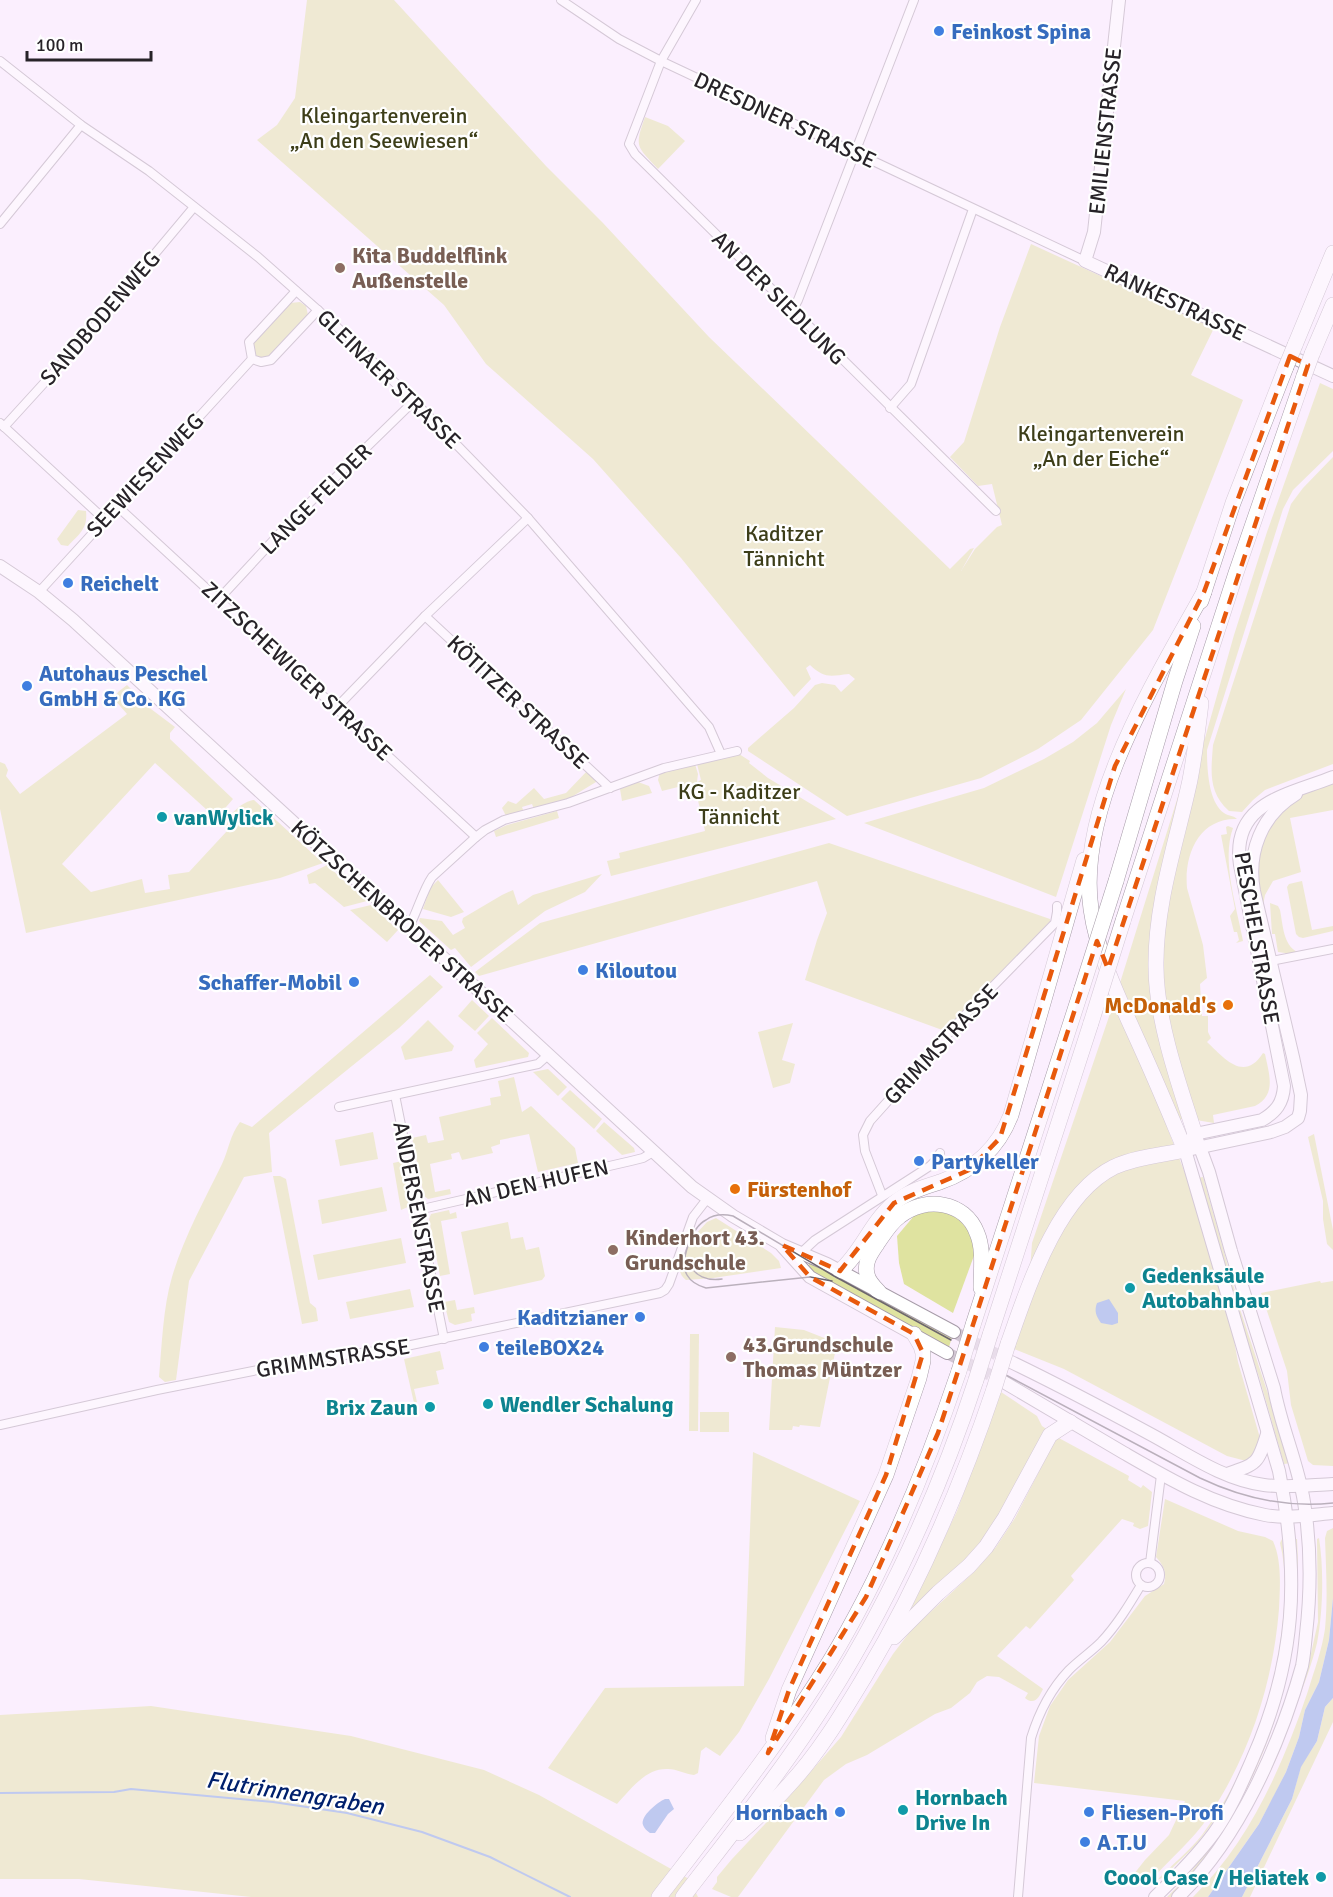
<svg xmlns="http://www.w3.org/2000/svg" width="1333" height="1897" font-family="Signika,sans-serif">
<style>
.green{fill:#dfe3a0}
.water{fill:#779bdf}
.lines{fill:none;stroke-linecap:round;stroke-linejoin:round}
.stream{stroke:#779bdf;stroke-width:2}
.secondary-tunnel{stroke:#d1c6d3;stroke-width:12;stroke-dasharray:12 6;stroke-linecap:butt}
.street-casing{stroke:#a69ba8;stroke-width:10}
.secondary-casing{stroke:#a69ba8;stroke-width:14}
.highway-casing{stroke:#a69ba8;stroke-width:16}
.street{stroke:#fff;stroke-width:8}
.secondary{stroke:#fff;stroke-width:12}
.highway{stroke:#fff;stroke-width:15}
.tram{stroke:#6c656e;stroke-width:1.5}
.highway-bridge-casing{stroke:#a69ba8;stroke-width:16;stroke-linecap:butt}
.highway-bridge{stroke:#fff;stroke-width:15}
.marked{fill:none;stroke:#e8590c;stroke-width:4.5;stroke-dasharray:12 8;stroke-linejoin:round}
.shop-dot{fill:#3f7fe0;stroke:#fff;stroke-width:2}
.education-dot{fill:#8d6e63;stroke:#fff;stroke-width:2}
.culture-dot{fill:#0f9aa8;stroke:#fff;stroke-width:2}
.food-dot{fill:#e8710a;stroke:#fff;stroke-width:2}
.labels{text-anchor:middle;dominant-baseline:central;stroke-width:4.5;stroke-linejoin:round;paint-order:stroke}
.shop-label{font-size:22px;font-weight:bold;fill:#366cbe;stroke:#fff;text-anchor:start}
.park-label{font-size:22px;fill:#3d3e19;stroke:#fff}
.street-label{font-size:22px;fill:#272328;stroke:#fff}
.education-label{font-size:22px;font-weight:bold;fill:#785e54;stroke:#fff;text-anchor:start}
.culture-label{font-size:22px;font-weight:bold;fill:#0d838f;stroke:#fff;text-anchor:start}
.food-label{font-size:22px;font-weight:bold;fill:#c56008;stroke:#fff;text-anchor:end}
.water-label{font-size:24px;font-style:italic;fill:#00206d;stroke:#fff}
</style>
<rect width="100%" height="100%" fill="#fbeffe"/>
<g class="green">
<path d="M307,0H394L546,166L603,223L709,337L950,569L970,549L974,548L961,571L975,549L997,527L1002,525L992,484L978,486L950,457L964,442L1000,327L1031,244L1214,328L1191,375L1243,400L1153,630L1081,720L1038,749L981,778L847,816L748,751V748L794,708L815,685L822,683L835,685L841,692L855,679L849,674C830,676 825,679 810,665L806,668L811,679L794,697L681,558L593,459L486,364L444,305L257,140L277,125L295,98Z"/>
<path d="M645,117L668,126L685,141L658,169C637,146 634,148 645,117Z"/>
<path d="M300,302L306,306L308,315L269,357L262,358L254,356L253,346L255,338L290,303Z"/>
<path d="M1320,383L1333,389V451L1293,490L1283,509L1207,750C1207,767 1208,802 1224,813C1228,816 1233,815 1237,819C1199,818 1184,854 1187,888L1203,945L1207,978L1200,984L1202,1016H1208V1032L1211,1038L1207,1042C1224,1058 1244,1083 1263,1053L1265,1054C1269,1074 1277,1095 1255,1106L1213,1115L1214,1123L1184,1118L1167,1127L1197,1204L1231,1324L1238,1362L1260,1438L1259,1447L1250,1462L1227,1456L1064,1369L1014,1349L1027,1312L1032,1243L1115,999L1184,777L1205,738L1234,635L1267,532Z"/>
<path d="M1333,457V764L1265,790L1253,800L1242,812L1229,811C1208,792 1211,771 1213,745L1291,504L1303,488Z"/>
<path d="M78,510L86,511C88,529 79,534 68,546L61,545L57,539Z"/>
<path d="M127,685L151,709L175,727L170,733V739L233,799L220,814H214L208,809L207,810L155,763L62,864L91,892L142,879L145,893L170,889L168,875L189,872L227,831C222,819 242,801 254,800L323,863L280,878L26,933L0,809V762L5,764L8,770L6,776L20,794L127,714L114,699L118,692Z"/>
<path d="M1126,689L1111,725L1056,897L864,823L984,788L1044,759L1073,742L1097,723Z"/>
<path d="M739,754L750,761L749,763L768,778L836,819L611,876L607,861L620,858L619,853L705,831L694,783L662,791L658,780L660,772L695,764L698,774L697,782L701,780L697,764Z"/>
<path d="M588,770L597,778L596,782L565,801L534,809L532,804L522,807L524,812L506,816L502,808L508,801L516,804L534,788L544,799L566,793Z"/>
<path d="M638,782L649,786L652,793L622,801L620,789Z"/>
<path d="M1333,782V810L1290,818L1301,872L1273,881L1265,895L1262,910L1256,877L1261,841L1279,812L1299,796Z"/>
<path d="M557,811L559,818L496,837L494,831L507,825Z"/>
<path d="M1228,826L1233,828C1221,861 1237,907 1243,941L1236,943L1239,940L1237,932H1234L1230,916L1235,909L1221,835L1227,834L1226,827Z"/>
<path d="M829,843L1050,919V924L945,1031L805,980L817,940L827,913L817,881L479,976L475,972L540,923Z"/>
<path d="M327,865L330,868L367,901L344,907L315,883L309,884L307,875Z"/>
<path d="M602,874L585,892L545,911L471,967L455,948L451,950L419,921L420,918L442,921L453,935L465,928L462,922L463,918L502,895L513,890L518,905L533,895Z"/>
<path d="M438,880L464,912L451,917L423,909L430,888Z"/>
<path d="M1302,881L1312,930L1333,926V931L1303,938L1299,937L1296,934L1287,887L1289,884Z"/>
<path d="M1270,903L1278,906L1280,910C1283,925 1283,944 1297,952L1286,955L1285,953L1278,952L1275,934H1272Z"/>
<path d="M371,905L398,930L387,942L350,910Z"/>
<path d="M430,975L443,987L399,1028L269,1133L272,1172L244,1177L189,1281L176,1380L165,1382L159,1377C162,1344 163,1308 172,1277C183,1239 205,1199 222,1164C229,1149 230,1135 240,1122L252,1127Z"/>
<path d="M472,1000L489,1016L475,1031L458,1016Z"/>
<path d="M492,1018L529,1053L528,1057L476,1068L474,1060L488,1044L477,1033Z"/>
<path d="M428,1020L454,1046L452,1051L405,1060L401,1047Z"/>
<path d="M793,1023L782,1060L795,1064L790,1083L773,1088L758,1032Z"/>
<path d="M548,1069L567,1087L558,1096L533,1072Z"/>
<path d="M514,1077L522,1112L531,1106L575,1148L578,1163L538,1172L529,1134L500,1140V1144L491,1147L493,1153L462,1160L459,1152L451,1154L452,1159L430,1164L435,1192L450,1189L451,1194L428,1199L424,1196L412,1138L426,1135L428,1143L444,1140L439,1117L491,1105L490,1098L501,1096L498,1081Z"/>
<path d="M570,1090L602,1119L594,1129L561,1099Z"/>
<path d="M604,1122L634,1148L635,1152L622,1155L596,1131Z"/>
<path d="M373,1132L378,1159L340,1166L335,1140Z"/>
<path d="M1314,1134L1333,1230V1250L1327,1244L1323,1219V1201L1308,1137Z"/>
<path d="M402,1161L410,1206L401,1210L393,1163Z"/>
<path d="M273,1176H280L286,1179L310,1303L316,1308L318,1321L302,1324Z"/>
<path d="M1203,1177L1240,1309L1291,1463L1284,1464L1259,1377L1236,1310L1198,1178Z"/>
<path d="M382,1187L387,1211L322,1224L318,1200Z"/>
<path d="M449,1210L450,1214L456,1212L457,1218L441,1221L450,1274L440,1276L429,1219L431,1214Z"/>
<path d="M919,1210L937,1211L954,1214L971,1233L975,1253L953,1313L904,1284L899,1263L897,1236Z"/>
<path d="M716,1218L771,1253L779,1261L781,1268L713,1278L686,1280C671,1269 686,1247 691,1234L695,1235L707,1222Z"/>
<path d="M508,1222L511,1239L523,1237L526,1250L539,1247L545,1276L542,1280L474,1295L461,1232Z"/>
<path d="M401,1238L406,1263L318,1280L313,1255Z"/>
<path d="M810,1262L952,1337L949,1347L811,1271L807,1268Z"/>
<path d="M1320,1281L1321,1283L1333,1281V1466L1313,1465L1308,1461L1291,1405L1287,1371L1261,1293Z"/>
<path d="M410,1289L414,1307L350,1319L346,1302Z"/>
<path d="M455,1300L457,1310L474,1307L475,1313L471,1314L472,1321L455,1325L449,1322L444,1302Z"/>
<path d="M775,1327L804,1330L837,1343L820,1427L800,1425L799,1427L793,1426L792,1430H769Z"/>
<path d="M690,1334H699L698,1431H689Z"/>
<path d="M440,1351L444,1369L436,1371L439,1384L414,1389L417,1402L414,1403L404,1359Z"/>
<path d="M1001,1392L1037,1416L1042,1426L1048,1430L984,1541L909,1613L957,1511Z"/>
<rect x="700" y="1412" width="29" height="20"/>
<path d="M1057,1437L1129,1476L1128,1480L1141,1488L1143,1485L1152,1492L1148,1526L1140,1529L1133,1526L1134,1523L1122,1519L1071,1576L1074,1580L1030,1629L1026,1626L997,1656L1043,1689C1039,1697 1035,1706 1025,1698L1028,1693L999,1677L987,1676L977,1682L970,1693L951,1708L935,1714L867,1755L846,1764L824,1780L738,1897H731L712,1889L717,1882V1877L732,1859L765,1824L841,1737L893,1654L912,1629L975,1571L996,1547L1015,1518Z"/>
<path d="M753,1452L860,1501L769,1679L739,1732L720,1756L706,1747L701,1751L698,1773L694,1775C685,1774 675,1768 666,1769C645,1769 630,1790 617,1804L548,1768L605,1688L744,1686Z"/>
<path d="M1165,1499L1238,1531L1265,1537L1273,1541C1282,1561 1280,1586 1279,1609C1273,1683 1250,1754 1209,1816C1193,1840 1170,1859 1150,1881L1130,1879L1145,1860L1169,1835L1185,1801L1034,1783L1039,1736L1050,1706L1068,1680L1110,1642L1145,1596L1164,1584C1167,1573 1164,1566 1156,1557Z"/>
<path d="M1333,1528V1598L1329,1640L1319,1682L1305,1710L1299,1737L1286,1772L1274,1796L1259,1824L1208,1897H1193C1250,1841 1283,1765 1308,1691C1314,1671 1322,1650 1325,1629C1328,1599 1326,1568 1325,1538L1327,1531Z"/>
<path d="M1319,1538C1324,1569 1323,1612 1317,1643C1312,1664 1304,1684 1297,1704C1274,1774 1241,1838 1190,1893L1186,1897H1183L1219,1855L1308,1667L1318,1622L1317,1539Z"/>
<path d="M1282,1539L1287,1580L1281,1653L1265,1717L1231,1794L1211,1825L1194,1847L1162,1878L1157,1880C1171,1866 1190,1850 1202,1835C1246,1775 1273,1703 1282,1629C1285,1600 1287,1571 1280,1543Z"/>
<path d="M1294,1539H1297C1302,1629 1287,1707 1247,1788C1238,1806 1230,1825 1219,1841C1205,1861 1188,1879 1171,1897H1167L1185,1879L1215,1842L1275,1715Z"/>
<path d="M1333,1698V1722L1250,1897H1242L1292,1799L1301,1766L1317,1741L1325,1707Z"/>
<path d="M151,1706L351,1736L484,1770L539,1795L689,1879L698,1897H251L79,1879H0V1715Z"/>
</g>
<g class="water">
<path d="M1109,1299L1118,1313V1323L1112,1325L1101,1323C1096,1316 1094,1311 1097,1303Z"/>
<path d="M1333,1598V1698L1325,1707L1317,1741L1301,1767L1292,1799L1242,1897H1208L1259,1824L1286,1772L1299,1737L1305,1710L1319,1682L1329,1640Z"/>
<path d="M665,1799H669L674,1809L668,1814L655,1833H650C647,1831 644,1828 643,1825C640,1816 658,1802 665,1799Z"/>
</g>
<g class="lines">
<path class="stream" d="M0,1793L114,1792L131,1789L273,1802L347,1813L422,1832L490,1857L570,1897"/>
<g class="secondary-tunnel">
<path d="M954,1332L1009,1361"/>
<path d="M947,1353L1002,1381"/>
</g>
<g class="street-casing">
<g id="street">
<path d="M561,0L619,39L661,61L1085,261"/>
<path d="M696,0L661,61L629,144L635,154L996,511"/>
<path d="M0,61L81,125L149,171L258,257L337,327L414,401L528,518L709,727L721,754"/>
<path d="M0,224L81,125"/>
<path d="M296,291L249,342L252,359L261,362L271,360L318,310"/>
<path d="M792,311L798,300L914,0"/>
<path d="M890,408L911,384L973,209"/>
<path d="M0,423L104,519"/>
<path d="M4,427L76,348L194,207"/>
<path d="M117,506L476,837"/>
<path d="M39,592L252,359"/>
<path d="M219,599L295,517L414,401"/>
<path d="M425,616L610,788"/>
<path d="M337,707L425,616L528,518"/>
<path d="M409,927C417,912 423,890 432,877L476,837L485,830L504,820L568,803L664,768L737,751"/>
<path d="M1266,962L1333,949"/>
<path d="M395,1095L444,1339"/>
<path d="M339,1107L538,1064L548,1055"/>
<path d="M882,1195L865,1151L863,1135L870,1121L965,1015L1055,923L1057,912V906"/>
<path d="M418,1210L631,1161L643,1158L653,1152"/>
<path d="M801,1253L815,1240L930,1166L936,1160L940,1153"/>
<path d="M0,1425L157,1390L313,1359L392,1349L660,1293L665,1290L669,1284L693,1217L707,1199"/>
<circle cx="1148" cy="1575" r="12"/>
<path d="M1150,1563L1161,1475"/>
<path d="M1018,1897L1031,1738C1039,1712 1050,1690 1069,1670C1079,1660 1091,1652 1101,1642C1117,1625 1129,1605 1141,1585"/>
</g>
</g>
<g class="secondary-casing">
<g id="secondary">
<path d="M1119,0L1094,232L1085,261L1333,376"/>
<path d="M0,566L39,592L73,620L332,858L437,952L692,1187L733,1216L782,1245L827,1264L954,1332"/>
<path d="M1191,1139L1195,1134L1262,1120C1276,1112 1283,1103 1284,1086L1240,865C1231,802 1288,795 1333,777"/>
<path d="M1192,1149L1271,1132L1285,1127L1298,1118L1300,1111L1301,1095L1293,1057L1254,891C1247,853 1261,815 1296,794"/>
<path d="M782,1246L810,1277L947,1353"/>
<path d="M1009,1361C1057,1384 1104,1409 1152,1435C1187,1454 1224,1480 1264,1485C1287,1488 1310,1485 1333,1484"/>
<path d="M1002,1381C1043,1405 1083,1429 1124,1453C1169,1479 1213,1505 1265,1515C1287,1519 1311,1515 1333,1513"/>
<path d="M1227,1474C1257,1464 1258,1464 1267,1434"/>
<path d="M1155,1897C1176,1877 1197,1856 1214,1833C1230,1811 1241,1785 1252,1760C1296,1661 1300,1576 1279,1471L1185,1150"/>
<path d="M1178,1897C1238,1840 1280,1745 1302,1666C1304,1656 1305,1645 1306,1634C1311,1591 1311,1545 1304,1502C1298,1463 1281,1427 1274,1388L1231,1251L1209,1172L1195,1134"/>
</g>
</g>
<g class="highway-casing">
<g id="highway">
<path d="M1295,345L1333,253"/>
<path d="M1312,354L1333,305"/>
<path d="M1201,601L1233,503L1286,367"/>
<path d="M1116,881L1175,681L1193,626"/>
<path d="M1123,921L1236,573L1304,376"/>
<path d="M1195,1134C1179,1085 1156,1019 1156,967C1155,903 1177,841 1190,780C1195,754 1198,728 1201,703"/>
<path d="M840,1271C862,1252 871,1222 894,1203C907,1192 924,1187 940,1182C974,1170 998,1149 1011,1115L1084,860"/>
<path d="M879,1292C874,1287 868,1281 867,1274C864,1262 871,1253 877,1244C884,1234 890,1223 900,1216C925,1196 965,1201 977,1233C984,1249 981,1270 981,1288"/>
<path d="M973,1325L1082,988"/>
<path d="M990,1335L1091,1023"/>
<path d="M1008,1344C1028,1288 1057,1195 1114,1167C1136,1157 1162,1155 1185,1150C1171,1117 1157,1083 1142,1050C1122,1005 1098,958 1091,909C1076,806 1156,679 1204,592"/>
<path d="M894,1637L938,1593L969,1566L986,1547L1005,1518L1050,1435L1070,1422"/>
<path d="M773,1738L789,1690L886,1475L919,1378L923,1361V1353L921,1346L914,1334"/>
<path d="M740,1833C757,1818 774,1802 789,1785C819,1753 842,1714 865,1676C919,1585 960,1490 994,1389"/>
<path d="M659,1897C718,1820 779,1744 830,1661C885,1570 925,1472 959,1371"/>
<path d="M683,1897C732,1833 783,1770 826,1702C890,1601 939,1493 976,1380"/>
</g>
</g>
<use href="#street" class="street"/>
<use href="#secondary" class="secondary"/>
<use href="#highway" class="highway"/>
<g class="tram">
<path d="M689,1262C694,1277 708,1281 722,1279"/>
<path d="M832,1281L810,1277L706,1288C699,1286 691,1282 687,1275C679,1261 692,1227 706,1220C714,1214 724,1214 733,1216L834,1276L951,1340"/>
<path d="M1004,1374L1200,1478C1242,1498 1287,1508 1333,1503"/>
</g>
<g class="highway-bridge-casing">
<g id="highway-bridge">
<path d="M1286,367L1295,345"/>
<path d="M1304,376L1312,354"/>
<path d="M1082,988L1116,881"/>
<path d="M1091,1023L1123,921"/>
<path d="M959,1371L973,1325"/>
<path d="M976,1380L990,1335"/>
<path d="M994,1389L1008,1344"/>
</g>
</g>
<use href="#highway-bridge" class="highway-bridge"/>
</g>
<path d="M0 0H1333V1897H0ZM1290,356L1308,365L1108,969L1097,941L938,1433L866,1597L768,1753L789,1690L886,1475L923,1353L914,1334L810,1277L782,1245L840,1271L894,1203L969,1170L1000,1138L1115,766L1204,592Z" fill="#fbeffe" fill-opacity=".55" fill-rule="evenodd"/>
<path class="marked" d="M1290,356L1308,365L1108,969L1097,941L938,1433L866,1597L768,1753L789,1690L886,1475L923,1353L914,1334L810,1277L782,1245L840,1271L894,1203L969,1170L1000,1138L1115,766L1204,592Z"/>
<g class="shop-dot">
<circle cx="939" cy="31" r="6"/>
<circle cx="68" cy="583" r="6"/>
<circle cx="27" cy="686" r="6"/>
<circle cx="583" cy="970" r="6"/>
<circle cx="354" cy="982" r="6"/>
<circle cx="919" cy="1161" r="6"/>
<circle cx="640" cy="1317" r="6"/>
<circle cx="484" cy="1347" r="6"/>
<circle cx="840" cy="1812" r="6"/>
<circle cx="1089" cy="1812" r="6"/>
<circle cx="1085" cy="1842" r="6"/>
</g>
<g class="education-dot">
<circle cx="340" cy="268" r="6"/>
<circle cx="613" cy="1250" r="6"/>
<circle cx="731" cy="1357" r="6"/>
</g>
<g class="culture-dot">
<circle cx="162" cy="817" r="6"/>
<circle cx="1130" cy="1288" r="6"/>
<circle cx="488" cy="1404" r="6"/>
<circle cx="430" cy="1407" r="6"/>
<circle cx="903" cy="1810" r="6"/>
<circle cx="1321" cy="1877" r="6"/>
</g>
<g class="food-dot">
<circle cx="1228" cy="1005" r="6"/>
<circle cx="735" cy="1189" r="6"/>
</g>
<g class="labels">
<g class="shop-label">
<text x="951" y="31">Feinkost Spina</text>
<text x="80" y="583">Reichelt</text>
<text x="39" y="673">Autohaus Peschel<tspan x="39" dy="25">GmbH &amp; Co. KG</tspan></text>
<text x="595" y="970">Kiloutou</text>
<text x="342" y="982" text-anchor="end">Schaffer-Mobil</text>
<text x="931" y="1161">Partykeller</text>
<text x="628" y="1317" text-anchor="end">Kaditzianer</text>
<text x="496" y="1347">teileBOX24</text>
<text x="828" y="1812" text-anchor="end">Hornbach</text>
<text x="1101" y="1812">Fliesen-Profi</text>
<text x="1097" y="1842">A.T.U</text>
</g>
<g class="park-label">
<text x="384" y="115">Kleingartenverein<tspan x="384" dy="25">„An den Seewiesen“</tspan></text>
<text x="1101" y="433">Kleingartenverein<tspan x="1101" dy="25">„An der Eiche“</tspan></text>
<text x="784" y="533">Kaditzer<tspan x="784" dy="25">Tännicht</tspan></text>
<text x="739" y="791">KG - Kaditzer<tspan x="739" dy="25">Tännicht</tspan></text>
</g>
<g class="street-label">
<text transform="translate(785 120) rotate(25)">DRESDNER STRASSE</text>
<text transform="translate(1105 131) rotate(-84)">EMILIENSTRASSE</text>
<text transform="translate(779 298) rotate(45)">AN DER SIEDLUNG</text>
<text transform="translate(1175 302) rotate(25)">RANKESTRASSE</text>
<text transform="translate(100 318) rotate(-49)">SANDBODENWEG</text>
<text transform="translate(389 379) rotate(44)">GLEINAER STRASSE</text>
<text transform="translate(145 475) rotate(-47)">SEEWIESENWEG</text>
<text transform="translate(316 499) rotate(-45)">LANGE FELDER</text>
<text transform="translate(297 671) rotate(43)">ZITZSCHEWIGER STRASSE</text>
<text transform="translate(518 702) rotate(43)">KÖTITZER STRASSE</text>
<text transform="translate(402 921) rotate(42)">KÖTZSCHENBRODER STRASSE</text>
<text transform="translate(1257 938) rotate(80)">PESCHELSTRASSE</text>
<text transform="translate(941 1044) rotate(-47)">GRIMMSTRASSE</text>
<text transform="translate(536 1183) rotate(-13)">AN DEN HUFEN</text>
<text transform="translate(419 1217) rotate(79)">ANDERSENSTRASSE</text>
<text transform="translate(333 1358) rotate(-9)">GRIMMSTRASSE</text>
</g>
<g class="education-label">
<text x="352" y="255">Kita Buddelflink<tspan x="352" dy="25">Außenstelle</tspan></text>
<text x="625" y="1237">Kinderhort 43.<tspan x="625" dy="25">Grundschule</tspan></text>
<text x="743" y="1344">43.Grundschule<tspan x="743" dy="25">Thomas Müntzer</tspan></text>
</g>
<g class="culture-label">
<text x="174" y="817">vanWylick</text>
<text x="1142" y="1275">Gedenksäule<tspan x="1142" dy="25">Autobahnbau</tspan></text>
<text x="500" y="1404">Wendler Schalung</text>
<text x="418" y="1407" text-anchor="end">Brix Zaun</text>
<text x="915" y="1797">Hornbach<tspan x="915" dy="25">Drive In</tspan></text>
<text x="1309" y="1877" text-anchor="end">Coool Case / Heliatek</text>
</g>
<g class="food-label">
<text x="1216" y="1005">McDonald's</text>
<text x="747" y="1189" text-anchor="start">Fürstenhof</text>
</g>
<g class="water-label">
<text transform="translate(295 1793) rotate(9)">Flutrinnengraben</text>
</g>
</g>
<path d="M27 51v9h124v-9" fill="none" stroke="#272328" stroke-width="3"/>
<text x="36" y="51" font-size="18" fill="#272328" stroke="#ffffff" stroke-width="4.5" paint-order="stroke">100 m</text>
</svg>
